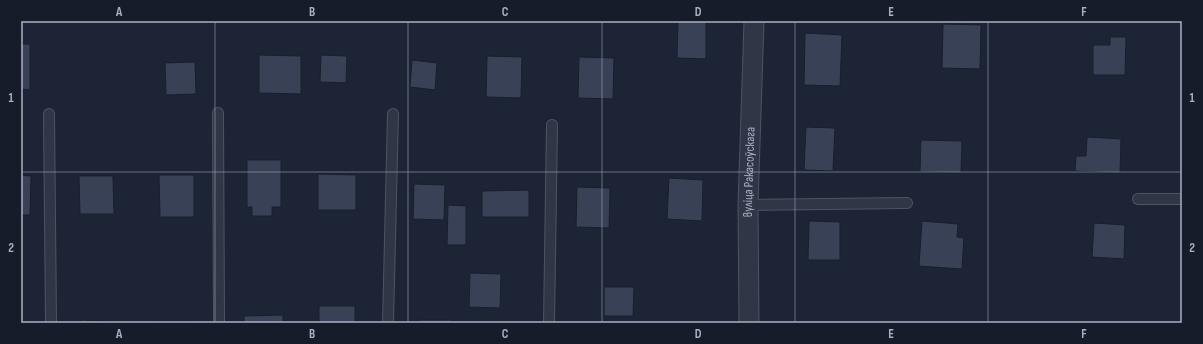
<svg xmlns="http://www.w3.org/2000/svg" width="1203" height="344" font-family="'Sofia Sans Condensed',sans-serif">
<style>
.building{fill:#394157;stroke:#191e2d}
.lines{fill:none;stroke-linecap:round;stroke-linejoin:round}
.service-casing{stroke:#4e5365;stroke-width:12}
.minor-casing{stroke:#4e5365;stroke-width:21}
.service{stroke:#313647;stroke-width:10}
.minor{stroke:#313647;stroke-width:19}
.grid{fill:none;stroke:#aab0c4;stroke-width:1;stroke-opacity:0.55}
.labels{text-anchor:middle;dominant-baseline:central;stroke-width:3.5;stroke-linejoin:round;paint-order:stroke}
.street-label{font-size:13px;fill:#aab0c4;stroke:#171c2b}
.neatline{fill:none;stroke:#aab0c4;stroke-width:1.5}
.grid-label{font-size:13px;text-anchor:middle;font-weight:bold;fill:#aab0c4}
</style>
<rect width="100%" height="100%" fill="#1d2436"/>
<g class="building">
<path d="M678,21H706V59L677,58Z"/>
<path d="M943,24L981,25L980,69L942,68Z"/>
<path d="M805,33L842,35L840,86L804,85Z"/>
<path d="M1110,37H1126L1125,75H1093V45H1110Z"/>
<path d="M21,44H30V90L21,89Z"/>
<path d="M259,55L301,56V94L259,93Z"/>
<path d="M321,55L347,56L346,83L320,82Z"/>
<path d="M487,56L522,57L521,98L486,97Z"/>
<path d="M579,57L614,58L613,99L578,98Z"/>
<path d="M412,60L437,63L435,90L410,87Z"/>
<path d="M195,62L196,94L166,95L165,63Z"/>
<path d="M806,127L835,128L833,171L804,170Z"/>
<path d="M1087,137L1121,139L1120,173L1075,171L1076,156H1086Z"/>
<path d="M921,140L962,141L961,173L920,172Z"/>
<path d="M247,160H281V207H272V216H252V207H247Z"/>
<path d="M318,174L356,175V210H318Z"/>
<path d="M21,175L31,176L30,215H21Z"/>
<path d="M159,175H194V217H160Z"/>
<path d="M79,176H113L114,214H80Z"/>
<path d="M669,178L703,180L702,221L667,219Z"/>
<path d="M414,184L445,185L444,220L413,219Z"/>
<path d="M577,187L610,188L609,228L576,227Z"/>
<path d="M529,190V217H482V191Z"/>
<path d="M448,205L466,206V245H447Z"/>
<path d="M809,221L840,222V260H808Z"/>
<path d="M922,221L958,224L957,237L964,238L962,269L919,266Z"/>
<path d="M1094,223L1125,225L1124,259L1092,257Z"/>
<path d="M470,273L501,274L500,308L469,307Z"/>
<path d="M604,287H634L633,316H604Z"/>
<rect x="319" y="306" width="36" height="17"/>
<path d="M283,315V323H244V316Z"/>
<path d="M81,320L119,322L118,323H80Z"/>
<rect x="419" y="320" width="33" height="3"/>
<rect x="157" y="322" width="34" height="1"/>
</g>
<g class="lines">
<g class="service-casing">
<g id="service">
<path d="M218,113L219,323"/>
<path d="M49,114L51,323"/>
<path d="M1138,199H1182"/>
<path d="M748,205L907,203"/>
<path d="M388,323L393,114"/>
<path d="M549,323L552,125"/>
</g>
</g>
<g class="minor-casing">
<g id="minor">
<path id="s1" d="M749,323L748,205L754,21"/>
</g>
</g>
<use href="#service" class="service"/>
<use href="#minor" class="minor"/>
</g>
<path class="grid" d="M215,21V323M408,21V323M602,21V323M795,21V323M988,21V323M21,172H1182"/>
<g class="labels">
<g class="street-label">
<text stroke="none"><textPath href="#s1" startOffset="151">вуліца Ракасоўскага</textPath></text>
</g>
</g>
<rect width="1203" height="344" fill="none" stroke="#171c2b" stroke-width="44"/>
<rect x="22" y="22" width="1159" height="300" class="neatline"/>
<g class="grid-label">
<text x="119" y="16">A</text>
<text x="312" y="16">B</text>
<text x="505" y="16">C</text>
<text x="698" y="16">D</text>
<text x="891" y="16">E</text>
<text x="1084" y="16">F</text>
<text x="11" y="102">1</text>
<text x="1192" y="102">1</text>
<text x="11" y="252">2</text>
<text x="1192" y="252">2</text>
<text x="119" y="338">A</text>
<text x="312" y="338">B</text>
<text x="505" y="338">C</text>
<text x="698" y="338">D</text>
<text x="891" y="338">E</text>
<text x="1084" y="338">F</text>
</g>
</svg>
